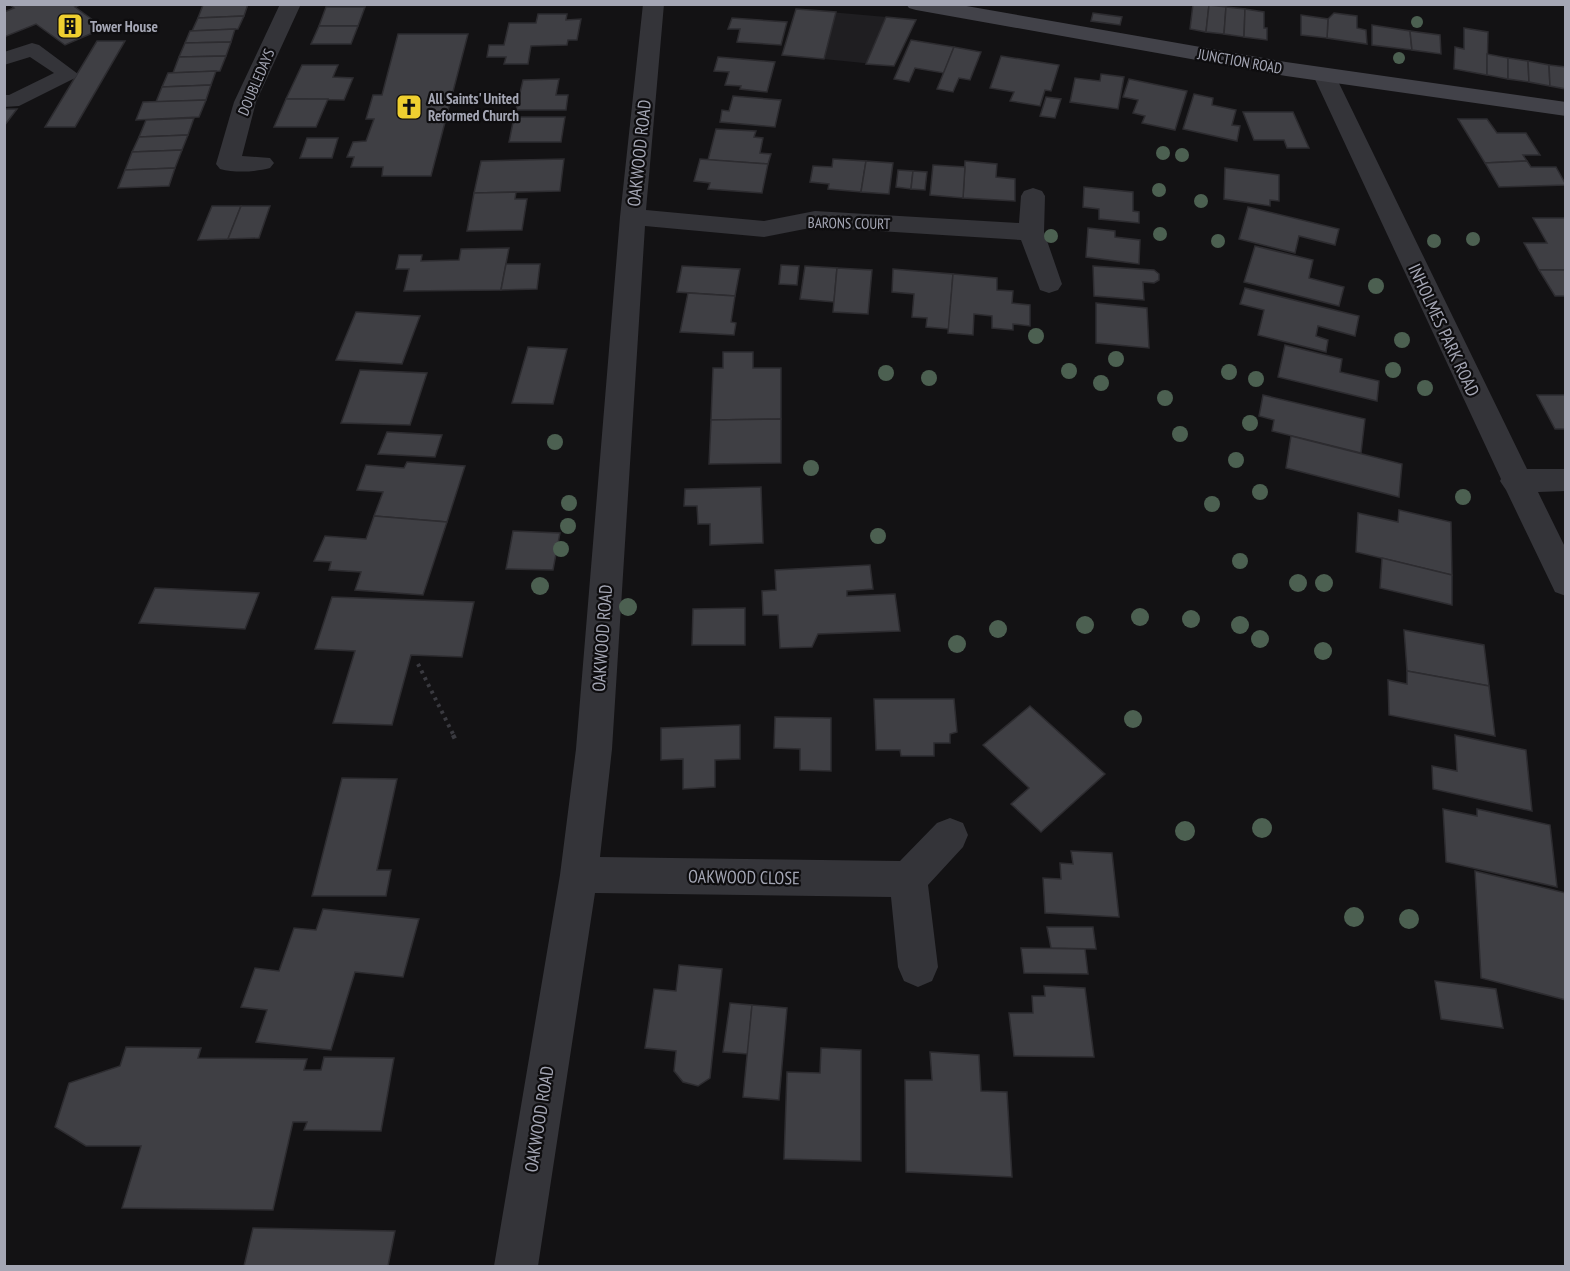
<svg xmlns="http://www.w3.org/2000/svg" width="1570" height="1271" font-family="'PT Sans Narrow',sans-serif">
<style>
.built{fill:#1f1e21}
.building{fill:#3f3f44;stroke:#2d2c30;stroke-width:1.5}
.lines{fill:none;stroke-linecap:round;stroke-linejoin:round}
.path-far1{stroke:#3a3a40;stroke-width:4;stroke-dasharray:3 4.5;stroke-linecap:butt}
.path{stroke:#3a3a40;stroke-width:4.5;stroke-dasharray:4 5;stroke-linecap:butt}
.lane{fill:#343439;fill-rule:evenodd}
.street{fill:#343439;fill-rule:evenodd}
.secondary{fill:#424249;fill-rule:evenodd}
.tree{fill:#4c6051}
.labels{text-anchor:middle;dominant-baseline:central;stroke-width:4.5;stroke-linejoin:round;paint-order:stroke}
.far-poi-label{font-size:15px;font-weight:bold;fill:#a4a6b4;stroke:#0e0d0f;text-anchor:start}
.far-street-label{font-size:15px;fill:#a4a6b4;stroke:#0e0d0f}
.street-label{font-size:18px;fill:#a4a6b4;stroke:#0e0d0f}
</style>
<rect width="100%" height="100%" fill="#131214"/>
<path class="built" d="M796,9L886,17L916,20L894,66L783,55Z"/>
<g class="building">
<path d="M9,4H82L75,7L104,28L65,45L36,24L4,37V12L14,8Z"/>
<path d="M248,4L244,16L198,18L203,5Z"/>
<path d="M1193,4L1209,5L1206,32L1190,29Z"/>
<path d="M1209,5L1226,7L1224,34L1206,32Z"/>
<path d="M326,7H365L358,26H319Z"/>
<path d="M1226,7L1245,9L1244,37L1224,34Z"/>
<path d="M796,9L836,12L824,59L782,55Z"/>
<path d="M1245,9L1264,12V28H1267V40L1244,37Z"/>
<path d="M1093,13L1122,17L1120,25L1091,21Z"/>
<path d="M1334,13L1357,16V28L1366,30L1367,44L1327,38L1328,19Z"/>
<path d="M538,14H567L566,20L581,19L577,40H568L567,45L531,46L528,64H504L506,57H487L489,45H504L509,23H536Z"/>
<path d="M1301,15L1328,19L1327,38L1301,35Z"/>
<path d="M244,16L238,29L192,31L198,18Z"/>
<path d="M886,17L916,20L894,66L866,64Z"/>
<path d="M732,18L787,22L781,45L737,42L740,29H728Z"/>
<path d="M1372,25L1410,31L1412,50L1372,45Z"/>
<path d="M319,26H358L351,44H311Z"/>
<path d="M1464,28L1488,32L1487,75L1454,69L1455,47L1464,49Z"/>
<path d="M235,29L231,42L185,43L190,31Z"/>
<path d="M1410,31L1440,35L1441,54L1412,50Z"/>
<path d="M398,34H468L431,176H382L383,167H351L354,157H347L353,142L366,141L374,119H366L373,95H382Z"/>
<path d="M911,40L954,47L944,73L915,68L909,82L894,79Z"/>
<path d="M97,41H125L75,127H45Z"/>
<path d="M231,42L226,56L179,57L185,43Z"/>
<path d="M954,47L981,52L970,80L959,78L953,92L937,89Z"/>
<path d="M1487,54L1508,58V79L1487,75Z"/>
<path d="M226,56L220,71L173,73L179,57Z"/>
<path d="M1001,56L1059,65L1051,91L1045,90L1040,106L1010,101L1014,92L990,88Z"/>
<path d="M718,57L775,62L767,92L740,89L741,86L725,85L729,72L714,71Z"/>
<path d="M1508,58L1528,61L1529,82L1508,79Z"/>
<path d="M1528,61L1549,65L1550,86L1529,82Z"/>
<path d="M302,65H338L333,77L353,78L344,100L286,99Z"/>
<path d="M1549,65L1566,67V89L1550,86Z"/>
<path d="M216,71L211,85L162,87L168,73Z"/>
<path d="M1101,74L1124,77L1118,109L1070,102L1075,78L1100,81Z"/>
<path d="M559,79L556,95H568L566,110H516L523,80Z"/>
<path d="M1129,79L1187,91L1175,130L1142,123L1145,116L1133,113L1138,100L1123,97Z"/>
<path d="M211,85L206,100L156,102L162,87Z"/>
<path d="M1194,94L1213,98L1212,105L1236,110L1232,125L1240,126L1237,141L1183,129Z"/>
<path d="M733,96L781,100L775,127L720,122L722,110L729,111Z"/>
<path d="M1046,97L1061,99L1055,118L1040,116Z"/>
<path d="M286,99H328L316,127H274Z"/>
<path d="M206,100L199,117L136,120L143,102Z"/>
<path d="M4,109H17L4,126Z"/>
<path d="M1243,112H1293L1309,148H1287L1284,140H1254Z"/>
<path d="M514,117H565L561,142H509Z"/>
<path d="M194,118L188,135L139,137L146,120Z"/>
<path d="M1458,119H1487L1497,133H1526L1540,155H1523L1527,161L1485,163Z"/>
<path d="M716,129L756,131L754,137L763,138L760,153L771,154L768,164L708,160Z"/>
<path d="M188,135L182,150L132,152L139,137Z"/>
<path d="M307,138H338L332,158H300Z"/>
<path d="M182,150L175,168L125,170L132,152Z"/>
<path d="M564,159L560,191L474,193L481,161Z"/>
<path d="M700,159L768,164L762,193L708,189L710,183L694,181Z"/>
<path d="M833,159L866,161L861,192L828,189L829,184L810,182L813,166L832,167Z"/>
<path d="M866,161L893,163L889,194L861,192Z"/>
<path d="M965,161L997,164L996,177L1015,179V201L963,198Z"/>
<path d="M1527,161L1531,167H1556L1566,185L1499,187L1485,163Z"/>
<path d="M933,165L965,167L963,198L930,195Z"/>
<path d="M175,168L169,186L118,188L125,170Z"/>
<path d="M1225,168L1279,175V201L1270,200V206L1224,199Z"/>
<path d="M898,170L913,171L911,189L896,187Z"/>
<path d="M913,171L927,172L925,190L911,189Z"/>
<path d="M1084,187L1133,192V211L1139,212V223L1099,219V209L1083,207Z"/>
<path d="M516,192L515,199H527L522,230L467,231L474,193Z"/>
<path d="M212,206H241L228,239L198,240Z"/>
<path d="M241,206H270L259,238L228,239Z"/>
<path d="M1248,207L1339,229L1335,245L1299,236L1295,253L1239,239Z"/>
<path d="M1533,218H1566V270H1539L1524,243H1547Z"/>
<path d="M1088,228L1115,231V237L1140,240L1139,264L1086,257Z"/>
<path d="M1255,246L1313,260L1309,278L1344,287L1339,306L1244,282Z"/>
<path d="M509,248L501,290L404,291L409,269H396L399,255H422L421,261L459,260L461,249Z"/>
<path d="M506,264H540L537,289L501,290Z"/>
<path d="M781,265L799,266L797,285L779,284Z"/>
<path d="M682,266L740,269L735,296L677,292Z"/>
<path d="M805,266L837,268L834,302L800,299Z"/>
<path d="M1093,266L1154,270L1159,274V280L1154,283L1143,282L1144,300L1094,296Z"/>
<path d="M837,268L872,270L868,314L833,312Z"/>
<path d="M893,269L953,274L949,329L926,327L927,318L912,317L914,294L892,292Z"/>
<path d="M1539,270H1566V296H1555Z"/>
<path d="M953,274L997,278V290L1013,291L1012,303L1030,305V326L1013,324V330L992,328V316L974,314L973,335L948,333Z"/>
<path d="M1245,288L1359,316L1355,336L1318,326L1316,336L1328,340L1326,352L1258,335L1264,310L1240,304Z"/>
<path d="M688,293L735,296L731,322L736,323L734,335L680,332Z"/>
<path d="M1096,303L1147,308L1149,348L1096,343Z"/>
<path d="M356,312L420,316L402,364L336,360Z"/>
<path d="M1285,345L1342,359L1340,372L1379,381L1377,401L1278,377Z"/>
<path d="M528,347L567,349L553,404L512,403Z"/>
<path d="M723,352H753V368H781V419L711,420L713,368H723Z"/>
<path d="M360,370L427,373L410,425L341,423Z"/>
<path d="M1263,395L1365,419L1361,453L1272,431L1274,420L1259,416Z"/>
<path d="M1537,395H1566V429H1555Z"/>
<path d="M781,419V463L709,464L711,420Z"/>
<path d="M387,432L442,435L435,457L378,454Z"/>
<path d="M1291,436L1402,464L1399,497L1286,468Z"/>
<path d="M407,462L465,466L447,522L374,516L383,492L357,490L366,465L404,468Z"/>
<path d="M761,487L763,543L710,545V524H698L697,506H684L685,489Z"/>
<path d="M1399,510L1451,522L1452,575L1356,552L1358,513L1398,522Z"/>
<path d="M374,516L447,522L423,595L355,590L361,572L329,570L331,562L314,561L325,536L366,539Z"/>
<path d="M513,531L560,533L553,570L506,569Z"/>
<path d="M1382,558L1452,575V605L1380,588Z"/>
<path d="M870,565L873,589L847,591V596L895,594L900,631L818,634L812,647L780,648L778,615H763L762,591L776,590L775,570Z"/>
<path d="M155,588L259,593L245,629L139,623Z"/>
<path d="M332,597L474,602L462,657L411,655L392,725L333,723L355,651L315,649Z"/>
<path d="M745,608V645H692L693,609Z"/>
<path d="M1404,630L1484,645L1489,686L1407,671Z"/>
<path d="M1407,671L1489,686L1495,736L1389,715L1388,680L1407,684Z"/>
<path d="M874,699H954L957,732L950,734V743H934V756H901L900,750H876Z"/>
<path d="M1030,706L1105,774L1041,832L1011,804L1029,788L983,745Z"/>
<path d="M775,717L831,718V771L800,770V749L774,748Z"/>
<path d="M740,725V759L715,760V787L683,789V759L661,760V728Z"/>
<path d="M1455,735L1526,750L1532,811L1433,789L1432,766L1457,771Z"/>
<path d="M342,778L397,779L377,870H391L386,896H312Z"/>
<path d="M1443,809L1477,816V809L1550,825L1557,887L1446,862Z"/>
<path d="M1071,851L1112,853L1119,917L1045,913L1043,878L1061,879L1060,863L1073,864Z"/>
<path d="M1475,871L1566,893V1000L1481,978Z"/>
<path d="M323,909L419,919L403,977L355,972L331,1050L256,1042L267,1010L241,1007L255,968L279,971L294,928L316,930Z"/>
<path d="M1047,927H1093L1096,949L1051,948Z"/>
<path d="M1021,948L1085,949L1088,974L1024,973Z"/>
<path d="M679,965L722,969L710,1078L698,1086L683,1082L674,1071L676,1051L645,1048L654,989L676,991Z"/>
<path d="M1435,981L1496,989L1503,1028L1441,1019Z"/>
<path d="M1044,986L1085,988L1094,1057L1014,1056L1009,1013H1033L1032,996H1045Z"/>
<path d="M730,1003L752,1005L748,1054L723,1052Z"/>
<path d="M752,1005L787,1008L779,1100L743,1097Z"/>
<path d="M126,1047L201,1048L198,1058L307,1059L304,1070H321L324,1057L394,1058L381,1131L304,1130L307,1122H293L273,1210L122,1208L141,1146H86L55,1127L69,1083L120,1066Z"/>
<path d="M821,1048L861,1050V1161L784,1159L787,1072L820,1073Z"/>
<path d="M930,1052L979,1055L981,1091L1007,1092L1012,1177L906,1172L905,1080H932Z"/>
<path d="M253,1228L395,1231L388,1266H244Z"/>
</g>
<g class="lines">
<path class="path-far1" d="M418,664L454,736"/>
<path class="path" d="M453,735L457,743"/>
<path class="lane" d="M32,43L39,45L78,74L75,78L19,106L4,107V95H9L54,73L30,57L4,65V52Z"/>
<g class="street">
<path d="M280,4H301L256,102L242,156L270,158L274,163L270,168C255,172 235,173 220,169L216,164L234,102Z"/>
<path d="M643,4H664L646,210L764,221L815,211L1019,223L1021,196L1024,191L1033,188L1042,191L1045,196L1044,232L1062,284L1058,290L1049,293L1040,290L1021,240L815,227L764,237L645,226L612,749L600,857L900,861L937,823L950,818L963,823L968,835L963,847L928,885L938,967L932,981L918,987L904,981L898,967L891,897L595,893L538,1266H494L560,875L576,749L620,217Z"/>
<path d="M1324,68L1332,70L1335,75L1527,469H1566V491L1538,492L1566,549V596L1555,592L1506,490L1500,481L1501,479L1313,75L1316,70Z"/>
</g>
<path class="secondary" d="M906,4H955L1286,62L1566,102V116L1286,76L916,10L909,8Z"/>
</g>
<g class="tree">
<circle cx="1417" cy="22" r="6"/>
<circle cx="1399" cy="58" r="6"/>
<circle cx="1163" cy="153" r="7"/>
<circle cx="1182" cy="155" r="7"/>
<circle cx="1159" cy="190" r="7"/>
<circle cx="1201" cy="201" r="7"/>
<circle cx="1160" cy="234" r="7"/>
<circle cx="1051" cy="236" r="7"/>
<circle cx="1473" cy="239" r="7"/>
<circle cx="1218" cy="241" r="7"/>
<circle cx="1434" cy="241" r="7"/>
<circle cx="1376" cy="286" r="8"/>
<circle cx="1036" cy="336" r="8"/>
<circle cx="1402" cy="340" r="8"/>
<circle cx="1116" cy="359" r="8"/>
<circle cx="1393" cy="370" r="8"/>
<circle cx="1069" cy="371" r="8"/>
<circle cx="1229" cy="372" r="8"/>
<circle cx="886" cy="373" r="8"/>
<circle cx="929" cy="378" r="8"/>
<circle cx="1256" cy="379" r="8"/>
<circle cx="1101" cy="383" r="8"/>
<circle cx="1425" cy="388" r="8"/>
<circle cx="1165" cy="398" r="8"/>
<circle cx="1250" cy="423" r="8"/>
<circle cx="1180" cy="434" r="8"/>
<circle cx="555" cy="442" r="8"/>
<circle cx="1236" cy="460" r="8"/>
<circle cx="811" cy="468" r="8"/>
<circle cx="1260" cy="492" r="8"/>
<circle cx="1463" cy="497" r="8"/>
<circle cx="569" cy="503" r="8"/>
<circle cx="1212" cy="504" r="8"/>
<circle cx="568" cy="526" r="8"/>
<circle cx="878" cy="536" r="8"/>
<circle cx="561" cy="549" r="8"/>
<circle cx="1240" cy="561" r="8"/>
<circle cx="1298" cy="583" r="9"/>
<circle cx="1324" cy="583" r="9"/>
<circle cx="540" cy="586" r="9"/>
<circle cx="628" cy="607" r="9"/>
<circle cx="1140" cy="617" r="9"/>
<circle cx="1191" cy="619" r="9"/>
<circle cx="1085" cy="625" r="9"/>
<circle cx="1240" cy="625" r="9"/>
<circle cx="998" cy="629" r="9"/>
<circle cx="1260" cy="639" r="9"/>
<circle cx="957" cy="644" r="9"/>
<circle cx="1323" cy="651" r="9"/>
<circle cx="1133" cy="719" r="9"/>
<circle cx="1262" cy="828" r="10"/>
<circle cx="1185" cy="831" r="10"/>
<circle cx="1354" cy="917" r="10"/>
<circle cx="1409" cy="919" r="10"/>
</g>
<defs>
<g id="building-square" transform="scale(1.35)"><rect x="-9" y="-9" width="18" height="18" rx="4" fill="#efcf30" stroke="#0e0d0f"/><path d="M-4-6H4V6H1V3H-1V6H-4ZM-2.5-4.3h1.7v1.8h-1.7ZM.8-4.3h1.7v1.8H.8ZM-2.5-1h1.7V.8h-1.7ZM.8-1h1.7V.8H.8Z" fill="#111"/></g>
<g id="church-square" transform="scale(1.35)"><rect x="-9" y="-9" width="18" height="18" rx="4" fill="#efcf30" stroke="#0e0d0f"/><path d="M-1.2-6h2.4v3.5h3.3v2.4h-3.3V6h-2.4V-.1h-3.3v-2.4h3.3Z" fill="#111"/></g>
</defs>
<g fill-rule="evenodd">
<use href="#building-square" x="70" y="26"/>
<use href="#church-square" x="409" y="107"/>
</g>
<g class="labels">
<g class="far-poi-label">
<text x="90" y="26">Tower House</text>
<text x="428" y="98">All Saints' United<tspan x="428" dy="17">Reformed Church</tspan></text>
</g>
<g class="far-street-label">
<text transform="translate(1240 61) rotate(10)">JUNCTION ROAD</text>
<text transform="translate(256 82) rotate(-67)">DOUBLEDAYS</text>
<text transform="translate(849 223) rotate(1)">BARONS COURT</text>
</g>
<g class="street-label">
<text transform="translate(639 153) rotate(-84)">OAKWOOD ROAD</text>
<text transform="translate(1444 330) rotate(65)">INHOLMES PARK ROAD</text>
<text transform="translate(602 638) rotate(-86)">OAKWOOD ROAD</text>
<text transform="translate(744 877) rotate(1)">OAKWOOD CLOSE</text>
<text transform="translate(539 1119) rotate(-81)">OAKWOOD ROAD</text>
</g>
</g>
<rect width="1570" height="1271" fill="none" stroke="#a4a6b4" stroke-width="12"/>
</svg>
